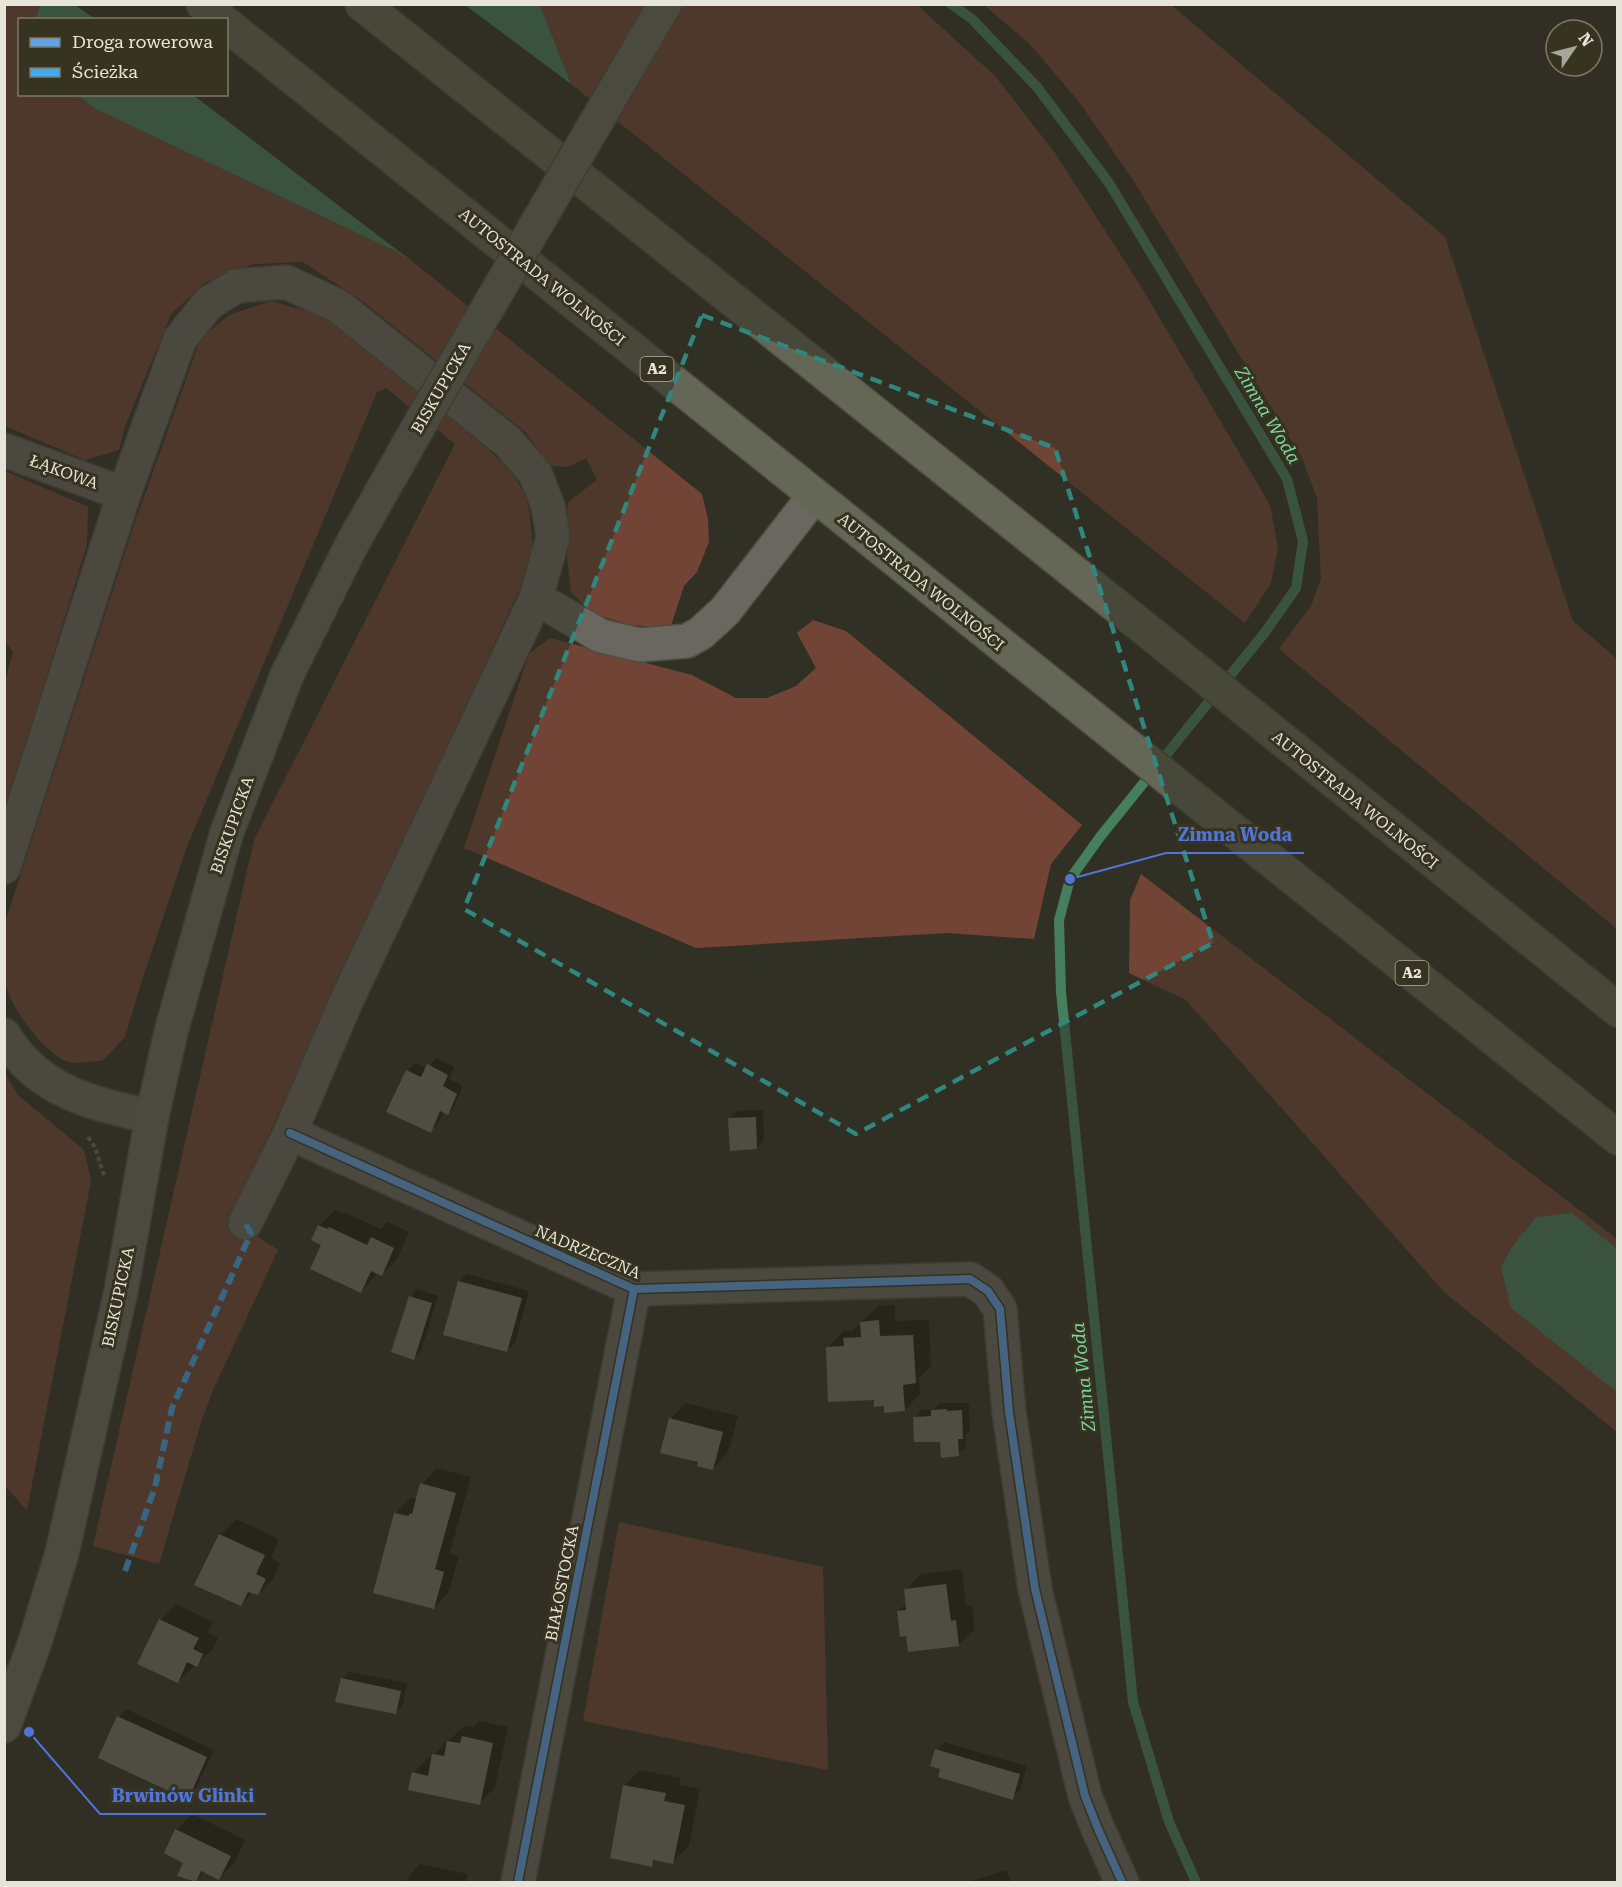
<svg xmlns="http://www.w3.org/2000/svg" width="1622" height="1887" font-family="'Roboto Serif',serif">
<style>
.green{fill:#724435}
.water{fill:#457f5d}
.shadow{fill:#0007}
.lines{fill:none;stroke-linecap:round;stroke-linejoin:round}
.stream{stroke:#457f5d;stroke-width:10}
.building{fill:#736f67}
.minor-casing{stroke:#4e4d43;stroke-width:36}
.major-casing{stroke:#4e4d43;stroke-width:36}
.highway-casing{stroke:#4e4d43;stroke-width:36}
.path{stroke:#68675f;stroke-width:4;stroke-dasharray:4.5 3;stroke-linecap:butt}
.minor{stroke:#696760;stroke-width:33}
.major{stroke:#6b6c5e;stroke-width:33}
.highway{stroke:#646755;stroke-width:33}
.major-bridge-casing{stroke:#4e4d43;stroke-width:36;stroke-linecap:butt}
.major-bridge{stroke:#6b6c5e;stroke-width:33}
.quiet{stroke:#3fa9f5;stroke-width:6;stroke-dasharray:12 6;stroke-linecap:butt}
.cycleway-casing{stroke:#363320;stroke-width:11}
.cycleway{stroke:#60a3ed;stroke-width:8}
.marked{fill:none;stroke:#2f877e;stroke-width:4.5;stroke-dasharray:12 8;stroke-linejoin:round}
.labels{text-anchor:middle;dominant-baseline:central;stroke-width:6;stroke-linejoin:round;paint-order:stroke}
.shield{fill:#363320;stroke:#b2b0a2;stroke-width:1.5}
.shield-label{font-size:15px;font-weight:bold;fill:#e7e5d9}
.street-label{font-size:16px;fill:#e7e5d9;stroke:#363320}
.water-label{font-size:18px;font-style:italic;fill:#7dd9a3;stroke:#363320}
.leader{fill:none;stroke:#5074d8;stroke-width:2}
.callout-dot{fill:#5074d8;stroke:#363320;stroke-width:2}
.callout-label{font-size:18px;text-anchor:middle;font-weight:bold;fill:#5074d8;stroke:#363320;stroke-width:6;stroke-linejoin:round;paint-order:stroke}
</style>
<rect width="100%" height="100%" fill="#313025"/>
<g class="green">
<path d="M5,5H40L36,19L20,20V94L78,95L96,109L395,251L413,262L702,494L708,519L709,542L697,572L684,586L671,626L659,627L630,625L591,613L571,592L566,547L568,502L597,480L586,458L568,467L551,466L524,431L362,301L303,262L253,264L206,282L171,314L125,426L119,450L85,460L5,426Z"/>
<path d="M540,5H917L995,76L1055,153L1140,285L1270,505L1278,547L1271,583L1245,623L571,84Z"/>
<path d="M984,5H1171L1445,237L1573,621L1617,659V929L1279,649L1311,606L1321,579L1317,498L1302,458L1135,183L1080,103L1029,43Z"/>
<path d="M271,301L323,316L480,442L513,473L528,501L533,547L526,575L230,1219L278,1250L213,1390L201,1422L159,1564L93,1546L254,840L455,444L386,388L377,392L186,849L141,983L125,1037L102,1061C92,1061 79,1064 69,1062C46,1056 12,1009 6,986C1,967 4,945 4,926L136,519L201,338L229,315Z"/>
<path d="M5,471L88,507L87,545L5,810V682L13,652L4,639Z"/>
<path d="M813,620L846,631L1082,825L1051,864L1034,939L946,933L696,948L464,848L529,654L550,638L692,675L736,698H767L796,686L816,668L797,633Z"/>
<path d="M1141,874L1617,1239V1432L1444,1292L1186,1000L1129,973L1130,900Z"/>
<path d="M4,1072L18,1095L84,1150L91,1181L27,1510L5,1486Z"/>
<path d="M619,1522L823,1567L828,1770L583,1721Z"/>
</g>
<g class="water">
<path d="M40,5H75L95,19H36Z"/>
<path d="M465,5H540L571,84Z"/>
<path d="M78,95H193L413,262L395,251L96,109Z"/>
<path d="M1572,1213L1617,1249V1392L1511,1308L1501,1267L1512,1247L1536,1217Z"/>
</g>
<g class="shadow">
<path d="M436,1058L454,1067L449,1079L463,1086L455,1105L448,1113L444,1111L438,1124L430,1131L407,1071L415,1063L427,1069Z"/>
<path d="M763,1110L764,1140L756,1148L730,1118L737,1111Z"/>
<path d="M335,1210L344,1214L346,1213L381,1229L388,1222L409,1232L397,1259L382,1274L378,1273L361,1291L323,1245L319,1226Z"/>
<path d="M467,1274L529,1291L515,1343L507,1350L459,1282Z"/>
<path d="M417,1289L438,1296L421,1351L413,1358L410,1297Z"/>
<path d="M895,1305V1321L929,1320L931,1366L919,1378L920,1394L905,1410L885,1405L875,1399L828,1347L843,1331H852L878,1306Z"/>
<path d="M686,1403L738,1416L728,1453L713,1469L700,1461L670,1419Z"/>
<path d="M940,1403H969L970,1430L965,1435L966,1447L958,1454L915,1417L922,1410L934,1409Z"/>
<path d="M437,1468L471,1477L450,1553L459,1556L449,1592L434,1608L375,1592L396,1513L411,1497L417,1499L422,1484Z"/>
<path d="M236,1519L279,1539L271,1558L280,1563L274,1578L258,1594L253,1592L241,1604L220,1535Z"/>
<path d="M962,1569L966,1606L972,1605L975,1629L959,1644L907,1635L898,1611L907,1603L905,1590L921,1574Z"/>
<path d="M176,1604L213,1622L208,1633L218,1638L213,1649L178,1681L160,1620Z"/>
<path d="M350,1672L407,1683L403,1705L396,1712L342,1679Z"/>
<path d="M126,1709L214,1750L195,1790L188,1798L119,1717Z"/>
<path d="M479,1721L508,1727L495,1788L479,1803L413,1773L429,1757L433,1758L434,1754L464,1726L473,1727Z"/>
<path d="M944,1742L1027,1766L1020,1790L1012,1798L942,1768L937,1750Z"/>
<path d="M640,1770L681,1778L679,1785L700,1789L689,1846L673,1862L657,1859L651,1865L624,1786Z"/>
<path d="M192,1814L245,1840L235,1862L219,1878L205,1872L195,1882L179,1875L185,1862L176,1830Z"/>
<path d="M420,1864L468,1874L466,1882H404Z"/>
<path d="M1007,1870L1011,1882H968Z"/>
</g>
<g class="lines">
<path class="stream" d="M951,4L972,19L1037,87L1109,183L1287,479L1303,541L1296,588L1266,631L1100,837L1070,879L1059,920L1061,992L1133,1702L1169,1822L1196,1882"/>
</g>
<g class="building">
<path d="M427,1064L448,1075L443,1086L457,1094L448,1115L440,1111L431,1133L386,1112L406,1070L421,1077Z"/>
<path d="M756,1117L757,1149L730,1151L728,1118Z"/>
<path d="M318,1225L328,1229L329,1227L367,1245L371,1237L394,1248L382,1276L371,1271L361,1293L310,1269L321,1245L311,1240Z"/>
<path d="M458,1281L522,1298L507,1352L443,1335Z"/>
<path d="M409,1296L432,1303L414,1360L391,1352Z"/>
<path d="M879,1320L880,1336L913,1335L916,1383L903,1385L905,1411L884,1413V1406L874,1407V1400L828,1402L826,1347L844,1346L843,1338L861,1337L860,1322Z"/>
<path d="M947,1409V1411L962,1410L963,1439H958L959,1456L941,1458L940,1442H914L913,1417L931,1416V1410Z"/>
<path d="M669,1418L723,1432L713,1470L697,1466L698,1462L660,1453Z"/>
<path d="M420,1483L456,1493L435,1569L444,1572L434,1609L373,1593L394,1513L409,1516V1514H412Z"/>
<path d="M219,1534L265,1555L256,1574L266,1579L258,1595L248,1592L241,1606L194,1585Z"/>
<path d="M946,1584L951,1621L956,1620L959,1646L908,1652L906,1636L900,1637L897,1611L906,1610L904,1589Z"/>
<path d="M159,1619L199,1638L193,1649L203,1654L197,1667L187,1662L178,1683L137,1664Z"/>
<path d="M341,1678L401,1691L396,1714L335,1702Z"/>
<path d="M117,1716L207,1757L188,1800L98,1758Z"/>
<path d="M462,1736L493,1743L480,1805L408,1790L412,1772L428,1776L432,1754L444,1756L447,1741L460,1743Z"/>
<path d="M935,1749L1020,1774L1013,1800L938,1777L940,1769L930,1766Z"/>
<path d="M623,1785L666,1793L664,1801L685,1805L673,1864L653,1860L652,1867L610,1858Z"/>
<path d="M175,1829L231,1856L219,1880L201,1871L196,1882L177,1876L183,1863L164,1853Z"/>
</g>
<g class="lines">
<g class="minor-casing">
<g id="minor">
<path d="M4,450L124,494"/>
<path d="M536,598L601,636L640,645L687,641L701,633L725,611L814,496"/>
<path d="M4,867L124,494L180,339L209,303L236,286L286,282L338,306L508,442L535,473L548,506L553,537L536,598L344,1006L290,1133L245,1223"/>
<path d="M4,1035C39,1093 92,1103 152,1117"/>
<path d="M290,1133L634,1289L970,1279L988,1291L1000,1309L1009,1412L1035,1589L1085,1796L1098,1829L1122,1882"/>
<path d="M518,1882L634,1289"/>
</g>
</g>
<g class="major-casing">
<path id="major" d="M4,1726L34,1645L62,1553L121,1291L152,1117L171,1032L227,832L287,675L352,544L424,417"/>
</g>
<g class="highway-casing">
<g id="highway">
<path d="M203,4L221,20"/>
<path d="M362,4L1149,632L1618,1010"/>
<path d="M226,24L1618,1138"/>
</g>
</g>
<path class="path" d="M88,1137L95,1147L104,1176"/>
<use href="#minor" class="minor"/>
<use href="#major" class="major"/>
<use href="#highway" class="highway"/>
<g class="major-bridge-casing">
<path id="major-bridge" d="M424,417L665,4"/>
</g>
<use href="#major-bridge" class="major-bridge"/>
<path class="quiet" d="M125,1571L155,1487L172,1408L251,1233L245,1223"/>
<g class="cycleway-casing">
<g id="cycleway">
<path d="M290,1133L634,1289L970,1279L988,1291L1000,1309L1009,1412L1035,1589L1085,1796L1098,1829L1122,1882"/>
<path d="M518,1882L634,1289"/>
</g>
</g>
<use href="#cycleway" class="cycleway"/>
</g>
<path d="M0 0H1622V1887H0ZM702,315L1055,448L1213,943L856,1134L464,909Z" fill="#313025" fill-opacity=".55" fill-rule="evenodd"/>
<path class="marked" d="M702,315L1055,448L1213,943L856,1134L464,909Z"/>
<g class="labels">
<g class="shield">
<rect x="640.5" y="357" width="33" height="24" rx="4.5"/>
<rect x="1395.5" y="961" width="33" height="24" rx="4.5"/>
</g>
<g class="shield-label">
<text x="657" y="369">A2</text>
<text x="1412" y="973">A2</text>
</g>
<g class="street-label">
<text transform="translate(542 277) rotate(39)">AUTOSTRADA WOLNOŚCI</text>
<text transform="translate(441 388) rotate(-60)">BISKUPICKA</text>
<text transform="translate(64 472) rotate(20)">ŁĄKOWA</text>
<text transform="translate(921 582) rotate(39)">AUTOSTRADA WOLNOŚCI</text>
<text transform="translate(1355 800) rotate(39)">AUTOSTRADA WOLNOŚCI</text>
<text transform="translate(232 825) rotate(-71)">BISKUPICKA</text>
<text transform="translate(588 1252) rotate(23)">NADRZECZNA</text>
<text transform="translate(118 1297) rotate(-78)">BISKUPICKA</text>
<text transform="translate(562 1583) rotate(-79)">BIAŁOSTOCKA</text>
</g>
<g class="water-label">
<text transform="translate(1268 415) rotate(59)">Zimna Woda</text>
<text transform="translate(1083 1377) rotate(-96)">Zimna Woda</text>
</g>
</g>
<path class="leader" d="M1070 879L1166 853H1304M29 1732L100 1814H266"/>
<g class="callout-dot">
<circle cx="1070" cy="879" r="6"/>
<circle cx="29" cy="1732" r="6"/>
</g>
<g class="callout-label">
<text x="1235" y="841">Zimna Woda</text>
<text x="183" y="1802">Brwinów Glinki</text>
</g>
<rect width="1622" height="1887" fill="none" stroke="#e7e5d9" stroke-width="12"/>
<rect x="18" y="18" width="210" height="78" fill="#363320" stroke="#7d7a6a" stroke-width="1.5"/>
<rect x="30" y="38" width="30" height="9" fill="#60a3ed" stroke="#7d7a6a" stroke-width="1.5"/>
<text x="72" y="48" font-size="18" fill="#e7e5d9">Droga rowerowa</text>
<rect x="30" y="68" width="30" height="9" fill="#3fa9f5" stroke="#7d7a6a" stroke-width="1.5"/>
<text x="72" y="78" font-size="18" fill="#e7e5d9">Ścieżka</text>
<g transform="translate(1574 48) rotate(55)"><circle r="28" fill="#363320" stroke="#7d7a6a" stroke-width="1.5"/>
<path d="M0-4.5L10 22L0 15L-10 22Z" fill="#a7a69a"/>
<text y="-9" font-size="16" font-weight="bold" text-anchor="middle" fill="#e7e5d9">N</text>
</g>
</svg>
